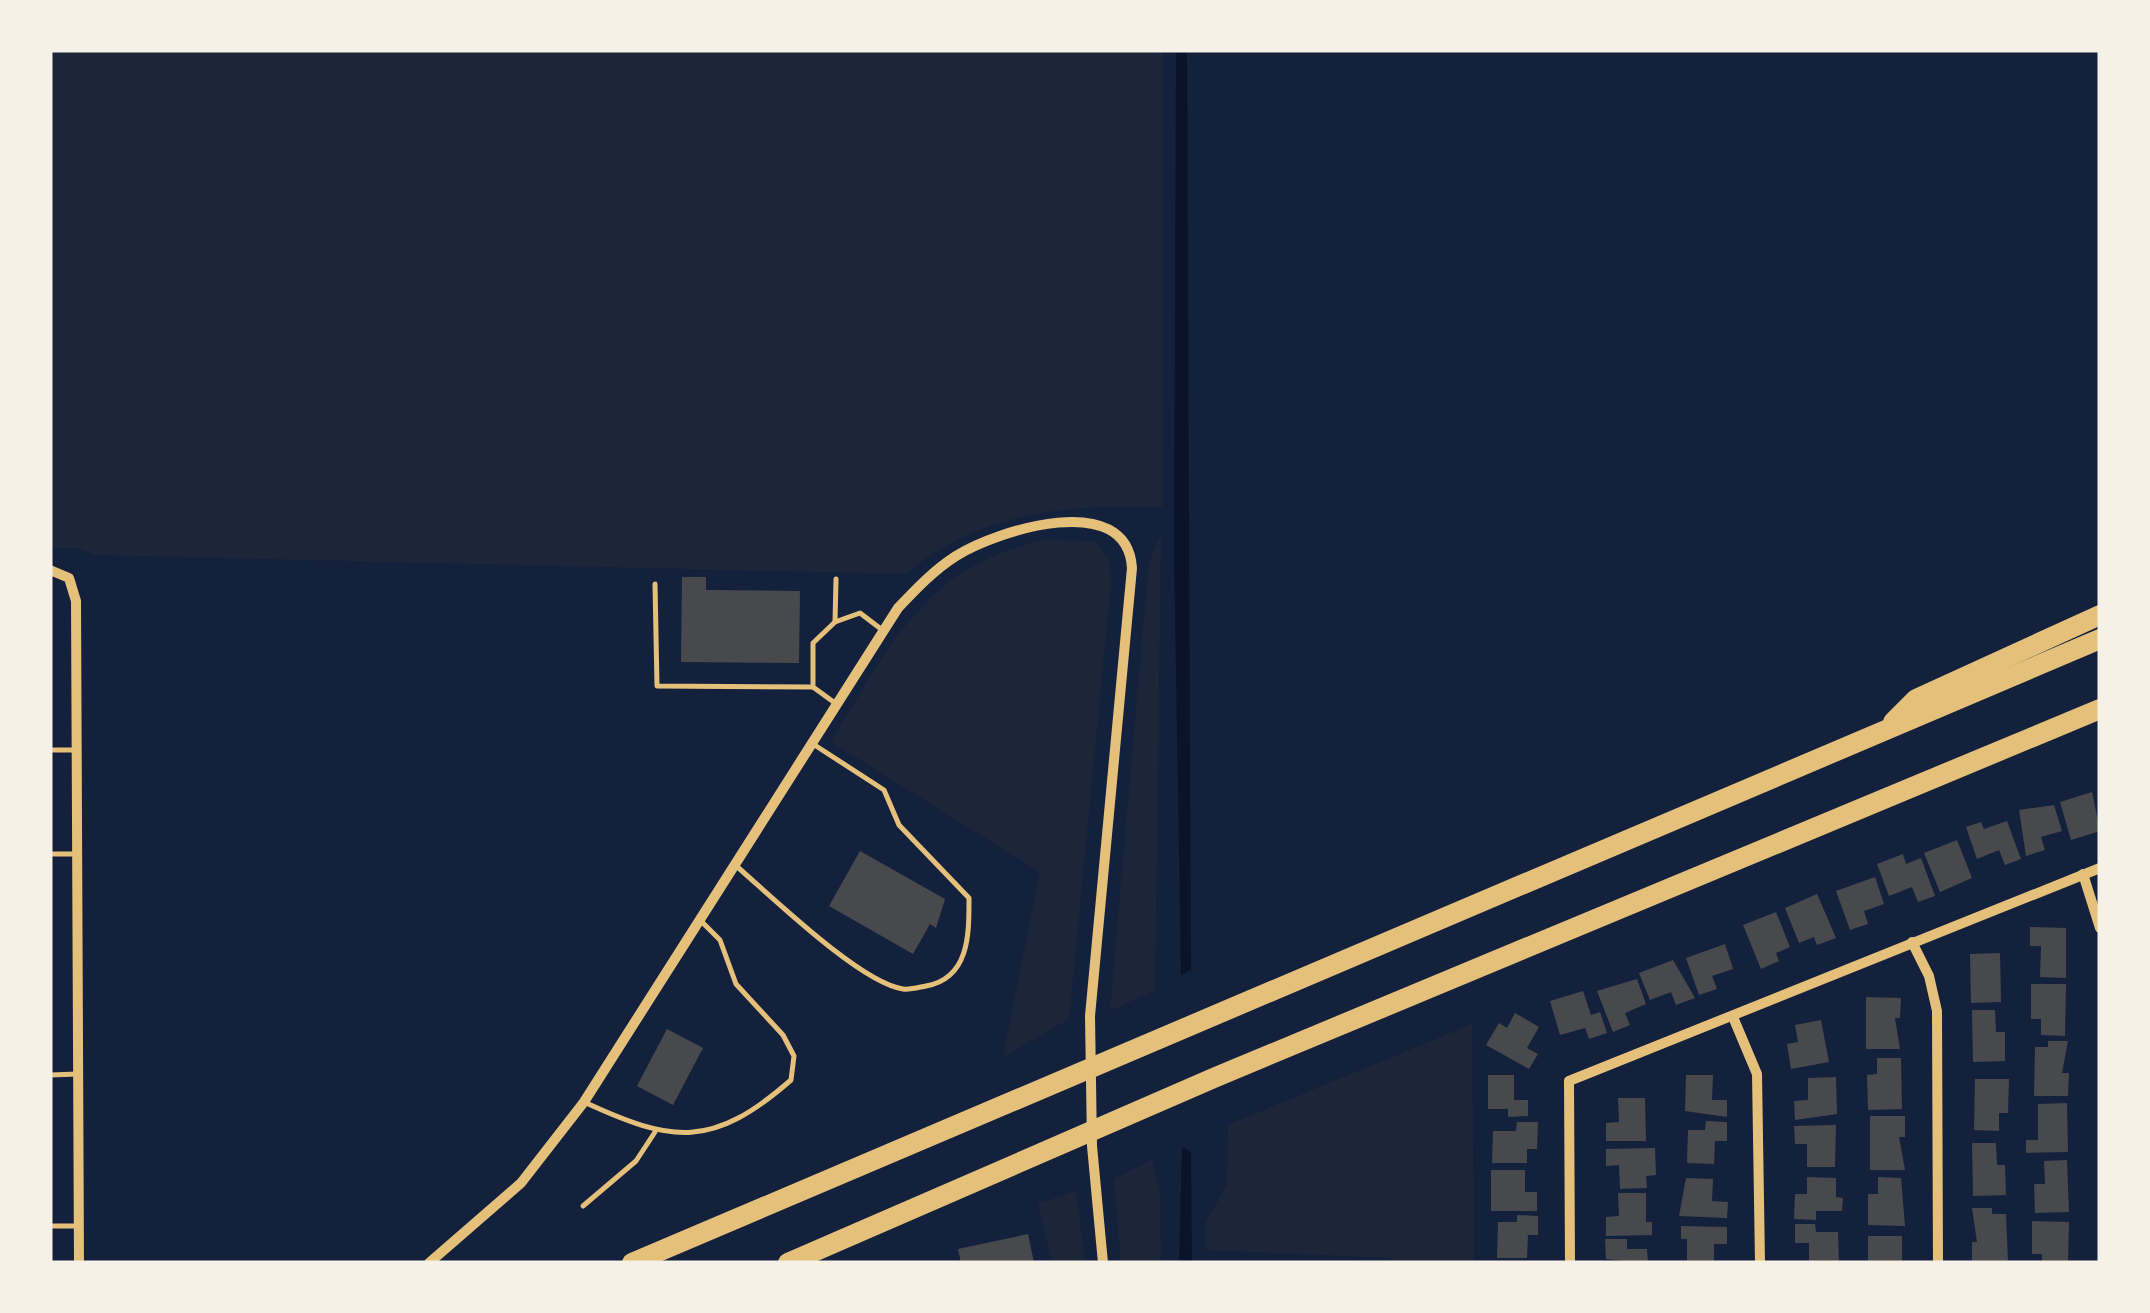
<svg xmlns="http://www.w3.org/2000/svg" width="2150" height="1313" font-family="Lora,serif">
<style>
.green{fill:#1d2539}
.water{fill:#0b132b}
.building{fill:#48494c}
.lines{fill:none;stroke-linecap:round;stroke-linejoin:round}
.service{stroke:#e5c07b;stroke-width:5}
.minor{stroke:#e5c07b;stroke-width:10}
.motorway{stroke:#e5c07b;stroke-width:20}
</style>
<rect width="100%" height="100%" fill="#14213d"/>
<g class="green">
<path d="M50,50H1162V507C1067,504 982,511 906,574L96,555L78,548H50Z"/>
<path d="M1161,534L1155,990L1110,1011L1149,562Z"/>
<path d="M1044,540L1095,541L1109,560L1111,581L1069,1019L1003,1057L1040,872L831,742C892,644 922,568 1044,540Z"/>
<path d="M1472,1024L1474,1263H1394L1393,1258L1206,1250V1222L1227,1184L1228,1125Z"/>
<path d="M1152,1160L1160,1195L1161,1263H1121L1114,1179Z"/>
<path d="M1076,1191L1085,1263H1052L1038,1204Z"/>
</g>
<g class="water">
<path d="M1176,50H1187L1191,970L1181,975L1174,555Z"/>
<path d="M1182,1147L1191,1152L1192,1263H1179Z"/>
</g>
<g class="building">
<path d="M682,577H706V590L800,591L799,663L681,662Z"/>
<path d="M2092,792L2100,831L2071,840L2060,802Z"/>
<path d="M2054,805L2062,831L2041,837L2045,850L2026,856L2019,810Z"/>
<path d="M2007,821L2021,859L2005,865L1999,850L1977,859L1966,827L1981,822L1984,829Z"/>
<path d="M1957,840L1972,878L1940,892L1924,853Z"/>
<path d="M860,851L945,899L936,928L930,924L913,954L829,906Z"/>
<path d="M1903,854L1906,864L1921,858L1935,896L1918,902L1912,887L1889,896L1877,864Z"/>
<path d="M1875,877L1884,904L1864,911L1868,924L1850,930L1836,891Z"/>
<path d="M1817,894L1836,938L1817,945L1814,937L1799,943L1785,908Z"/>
<path d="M1776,912L1790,947L1776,953L1779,961L1761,969L1743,925Z"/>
<path d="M2030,927L2066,928V978L2040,977L2041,946H2030Z"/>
<path d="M1725,944L1733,969L1712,976L1717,989L1699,995L1686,958Z"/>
<path d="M2000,953L2001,1002L1971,1003L1970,954Z"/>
<path d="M1673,960L1695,998L1676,1005L1671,992L1650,1000L1639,973Z"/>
<path d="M1637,979L1646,1004L1625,1013L1630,1025L1613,1032L1597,991Z"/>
<path d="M2031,984H2066L2065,1036L2041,1035V1019H2031Z"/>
<path d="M1583,991L1591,1015L1600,1012L1607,1033L1589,1039L1585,1028L1560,1035L1550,1001Z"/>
<path d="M1866,997L1901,998L1900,1018H1895L1900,1049H1866Z"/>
<path d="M1972,1010H1995L1996,1032H2005V1061L1973,1062Z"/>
<path d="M1515,1013L1539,1027L1527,1048L1538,1054L1529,1069L1486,1045L1499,1023L1507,1028Z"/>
<path d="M1821,1020L1829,1062L1791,1069L1787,1044L1798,1042L1795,1025Z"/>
<path d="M667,1029L703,1048L673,1105L637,1086Z"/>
<path d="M2048,1041H2068L2062,1073H2069L2068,1096H2034L2035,1047H2048Z"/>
<path d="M1877,1058H1901L1902,1109L1868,1110L1867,1075L1877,1074Z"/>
<path d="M1488,1075H1514V1100H1528V1116L1508,1117V1109H1488Z"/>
<path d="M1686,1075H1713L1712,1100H1727V1117L1685,1111Z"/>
<path d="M1836,1077L1837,1114L1795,1120L1794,1101L1808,1100V1078Z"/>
<path d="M1975,1079H2009L2008,1113H1999V1131L1974,1130Z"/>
<path d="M1618,1098H1645L1646,1141H1606V1123L1619,1122Z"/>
<path d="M2067,1103L2068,1152L2026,1153V1140H2038V1104Z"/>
<path d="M1870,1116H1905V1137H1899L1905,1170H1870Z"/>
<path d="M1706,1121L1727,1122V1141H1715L1714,1164L1687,1163L1688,1130H1705Z"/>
<path d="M1517,1122H1538L1537,1149H1527V1163H1492L1493,1131H1516Z"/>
<path d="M1836,1125L1835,1167H1807V1144H1795L1794,1126Z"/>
<path d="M1972,1143H1996L1997,1165H2005L2006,1195L1973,1196Z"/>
<path d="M1655,1148L1656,1175L1646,1176L1647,1188L1620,1189L1619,1165L1606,1166V1149Z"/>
<path d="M2067,1160L2069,1212L2035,1213L2034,1184H2045L2044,1161Z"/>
<path d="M1491,1170H1525V1192H1537V1211H1491Z"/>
<path d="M1807,1177L1836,1178V1197L1843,1198L1842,1211H1816V1220L1794,1219L1795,1194H1807Z"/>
<path d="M1878,1177L1901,1178L1905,1226L1868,1225V1194H1878Z"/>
<path d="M1686,1178L1713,1179L1712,1201L1728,1202L1727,1218L1679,1216Z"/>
<path d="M1618,1193H1646V1222H1652V1235L1606,1236V1217L1619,1216Z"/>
<path d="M1972,1208H1992V1214H2006L2008,1262L1972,1263V1242H1977Z"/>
<path d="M1517,1215L1538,1216V1235H1528L1527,1258H1497L1498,1222H1517Z"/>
<path d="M2032,1221L2069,1222L2068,1263H2042V1254H2032Z"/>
<path d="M1795,1224H1815L1816,1232H1838L1839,1263H1809V1243H1795Z"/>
<path d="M1681,1226L1727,1227V1244H1714V1263H1687V1239H1681Z"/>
<path d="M1028,1234L1034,1263H961L958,1249Z"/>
<rect x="1868" y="1236" width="34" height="27"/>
<path d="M1605,1239H1627V1249H1647L1648,1263L1606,1259Z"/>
</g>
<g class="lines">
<g class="service">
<path d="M655,584L657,686L813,687"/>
<path d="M835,622L836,579"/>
<path d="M835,703L813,687V643L835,622L860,613L881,629"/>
<path d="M50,750H76"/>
<path d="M50,854H76"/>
<path d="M734,864C769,894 860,983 903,989C910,990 920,987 926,986C970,978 969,933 969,898L899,825L884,790L813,744"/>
<path d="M50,1075L78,1074"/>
<path d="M584,1102C673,1143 712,1149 791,1080L794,1056L783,1035L736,984L720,940L699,919"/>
<path d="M583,1206L636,1161L655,1132"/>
<path d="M50,1226H77"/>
</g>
<g class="minor">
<path d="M50,570L69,578L76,601L79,1263"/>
<path d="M2083,874L2100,928"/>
<path d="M1912,942L1929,976L1937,1011L1938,1263"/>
<path d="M1733,1017L1757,1074L1760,1263"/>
<path d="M429,1263L521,1183L584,1102L898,608C916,589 934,570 956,556C998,530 1127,489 1132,568L1090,1016L1092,1146L1103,1263"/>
<path d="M1570,1263L1569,1081L2100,868"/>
</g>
<g class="motorway">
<path d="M1893,722L1916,699L2100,615"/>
<path d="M632,1263L2100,639"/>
<path d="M788,1263L1216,1077L2100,709"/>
</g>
</g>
<rect width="2150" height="1313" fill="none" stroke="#f6f1e7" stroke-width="105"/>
</svg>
